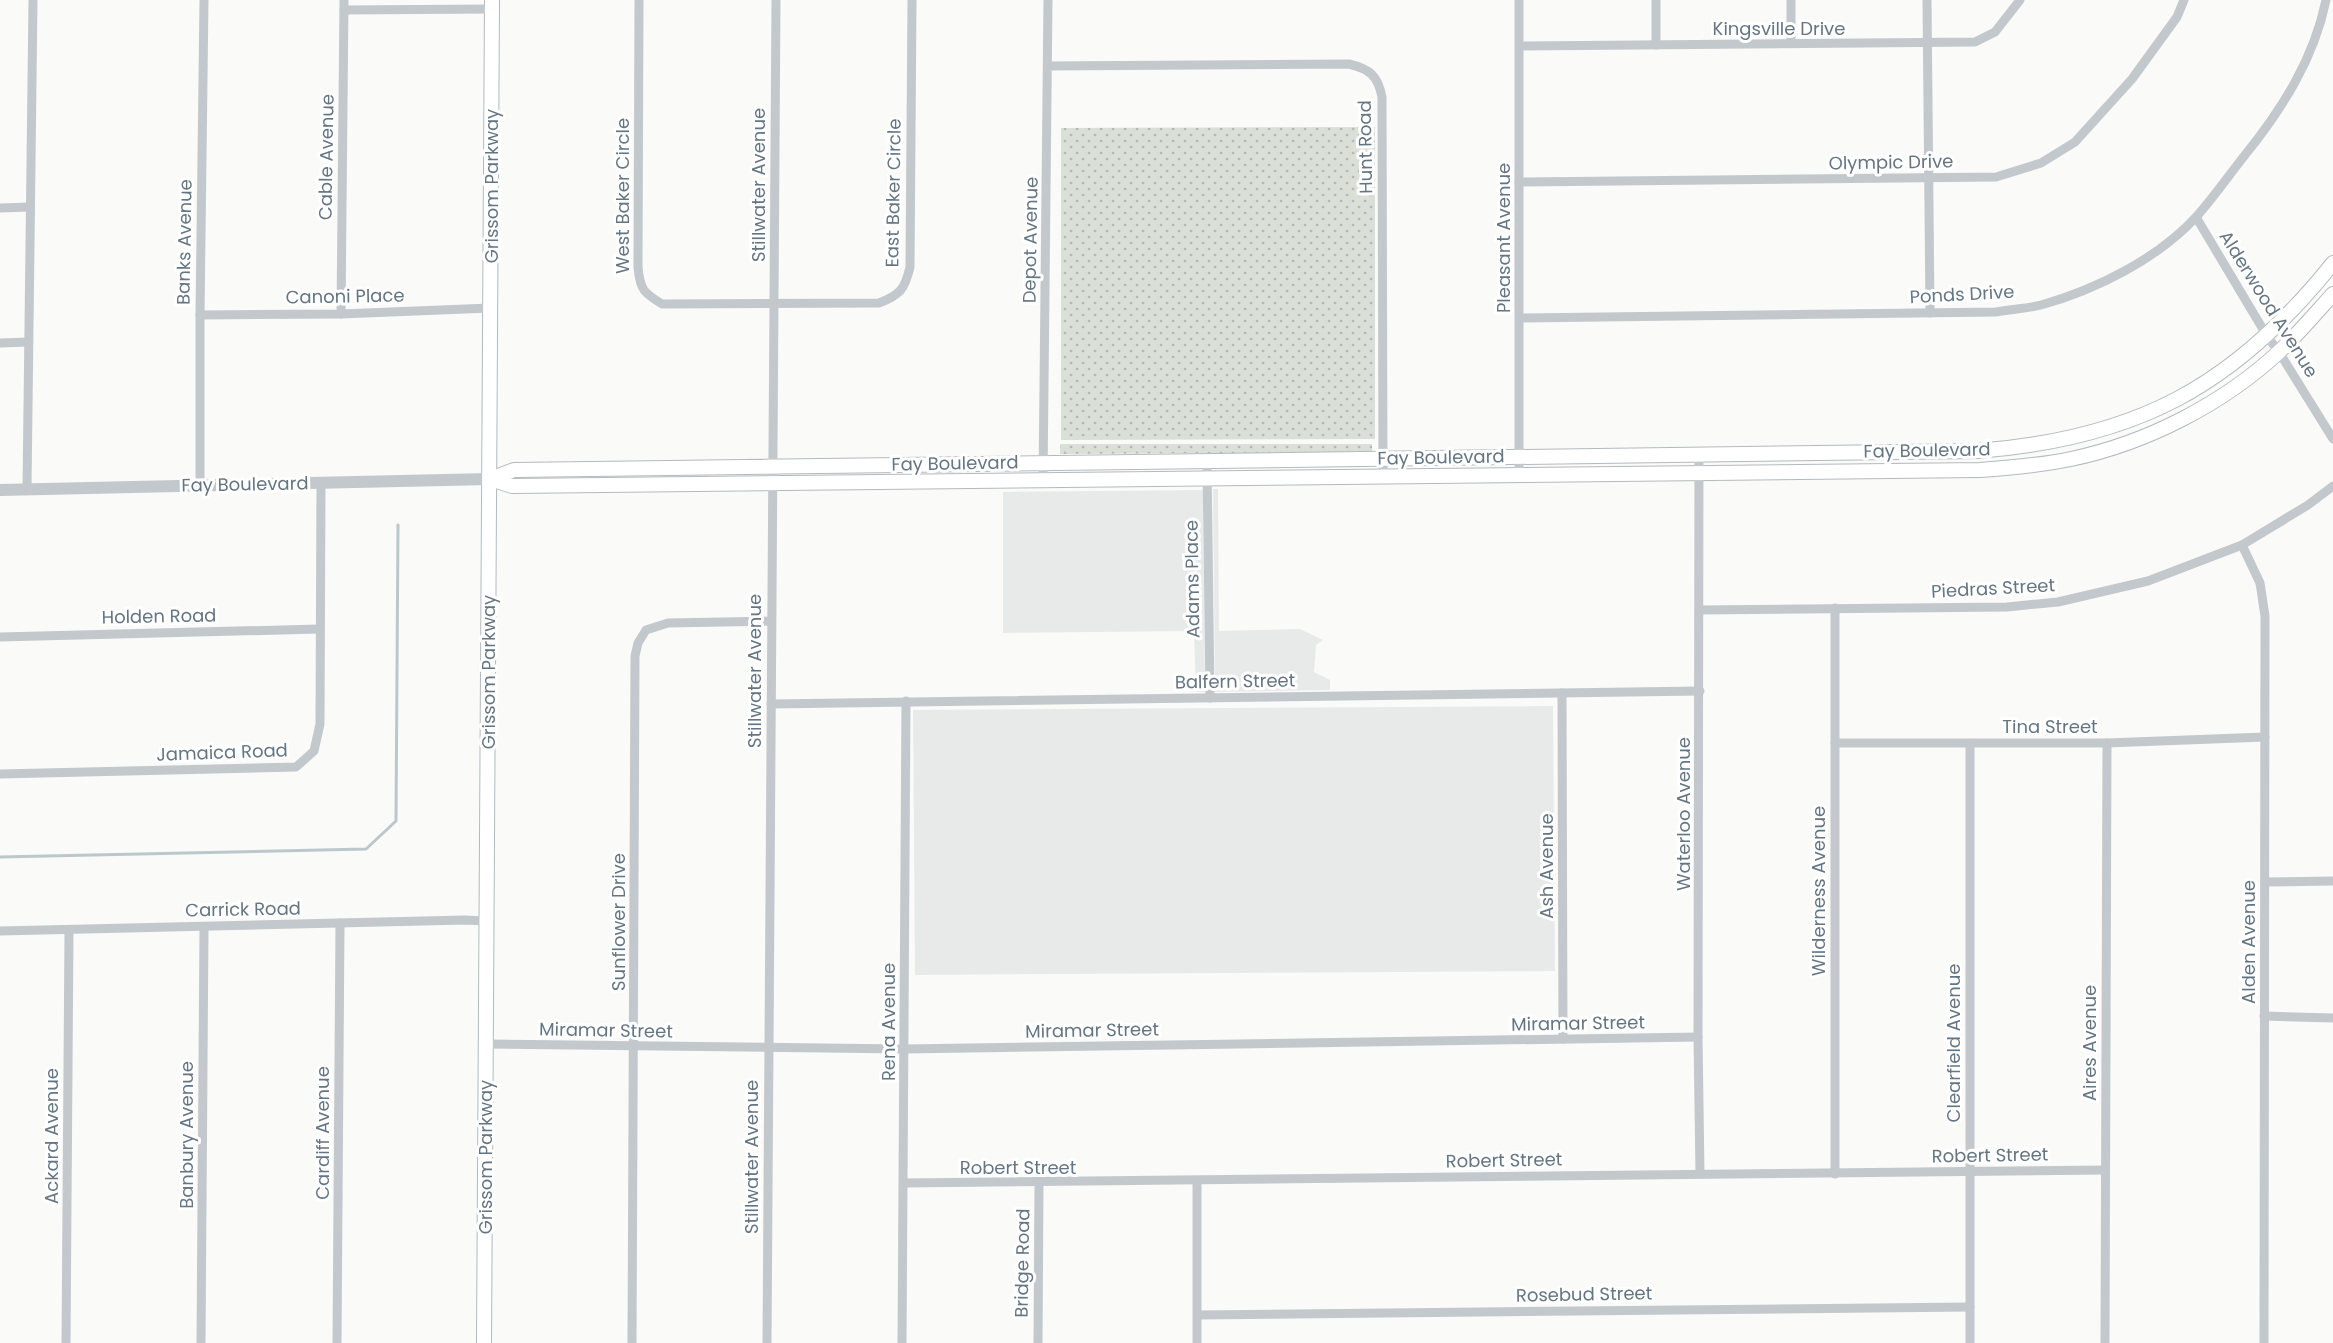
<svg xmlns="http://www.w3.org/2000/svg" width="2333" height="1343" font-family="Poppins,sans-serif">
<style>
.built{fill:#e8e9e9}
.park{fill:url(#park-dots)}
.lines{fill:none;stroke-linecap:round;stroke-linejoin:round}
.stream{stroke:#bbc7cb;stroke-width:3}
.secondary-casing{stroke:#b3babf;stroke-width:16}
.minor{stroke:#c3c8cc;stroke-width:9}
.tertiary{stroke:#c3c8cc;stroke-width:12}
.secondary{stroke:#fff;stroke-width:14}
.labels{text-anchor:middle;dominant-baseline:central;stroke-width:6;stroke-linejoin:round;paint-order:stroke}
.street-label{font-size:18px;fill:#657683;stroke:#fff}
</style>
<defs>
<pattern id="park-dots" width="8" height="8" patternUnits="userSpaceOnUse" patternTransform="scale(1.5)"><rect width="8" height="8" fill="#dadfd7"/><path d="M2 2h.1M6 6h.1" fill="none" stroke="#b4b9b4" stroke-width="1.8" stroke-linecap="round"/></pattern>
</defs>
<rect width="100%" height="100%" fill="#fafaf8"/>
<g class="built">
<path d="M1213,489H1218L1219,631L1300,629L1323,640L1316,645L1314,672L1330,680V690L1215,692Z"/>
<path d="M1203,490L1205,692H1196L1194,631L1003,633V492Z"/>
<path d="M1553,706L1555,971L915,975L913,710Z"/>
</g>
<g class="park">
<path d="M1375,127V439L1061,440V128Z"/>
<path d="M1060,444H1372V452L1060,454Z"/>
</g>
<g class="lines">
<path class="stream" d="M0,857L366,849L396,821L398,525"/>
<g class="secondary-casing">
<g id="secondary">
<path d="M490,479L514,470L1977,451C2135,439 2234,387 2333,263"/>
<path d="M490,479L512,486C1002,483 1491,475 1980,470C2010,468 2041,465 2071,459C2147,443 2223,404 2280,351C2299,333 2316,313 2333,294"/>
<path d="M484,1343L492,0"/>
</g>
</g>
<g class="minor">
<path d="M639,0L638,267C640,290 644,293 662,304L879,303C900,295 905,289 910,267L912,0"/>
<path d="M1927,0L1930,313"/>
<path d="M344,10L492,9"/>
<path d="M1791,43V0"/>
<path d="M1656,45V0"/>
<path d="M1520,46L1975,42L1995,32L2020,0"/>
<path d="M1048,66L1349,64C1370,69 1378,76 1382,97L1383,477"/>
<path d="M1519,182L1996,177L2041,163L2075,142L2132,79L2177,17L2184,0"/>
<path d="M0,208L30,207"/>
<path d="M2196,217L2267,336L2279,352L2333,439"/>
<path d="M341,314L344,0"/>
<path d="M200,315L341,314L490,308"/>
<path d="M1520,318L1996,312C2010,309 2026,309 2041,305C2095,290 2158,259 2197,216C2214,197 2229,175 2245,155C2282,109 2314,59 2326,0"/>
<path d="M0,343L28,342"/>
<path d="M1699,454L1698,1037L1700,1174"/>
<path d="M1207,460L1210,698"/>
<path d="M1519,476V0"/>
<path d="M1043,481L1048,0"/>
<path d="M200,485V315L204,0"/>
<path d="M27,489L33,0"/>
<path d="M2242,545L2260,583L2265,616L2264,1343"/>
<path d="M1835,608V1174"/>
<path d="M1700,610L2007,607L2058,602L2148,581L2242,545L2308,505L2333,486"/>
<path d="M0,637L319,629"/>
<path d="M1562,693L1563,1039"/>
<path d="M771,704L1700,691"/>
<path d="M1835,743H2107L2265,737"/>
<path d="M0,774L296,767L314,751L320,724L321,483"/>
<path d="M2265,882L2333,881"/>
<path d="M0,931L465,920L486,921"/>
<path d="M2264,1016L2333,1018"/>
<path d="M486,1044L905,1049L1698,1037"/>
<path d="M904,1183L2105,1170"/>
<path d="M1198,1315L1970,1307"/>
<path d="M66,1343L69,930"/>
<path d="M201,1343L204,927"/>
<path d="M337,1343L340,923"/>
<path d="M632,1343L635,656L638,643L646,630L668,623L771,621"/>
<path d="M767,1343L776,0"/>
<path d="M902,1343L906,701"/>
<path d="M1038,1343L1039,1183"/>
<path d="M1197,1343V1181"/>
<path d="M1970,1343V744"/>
<path d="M2105,1343L2107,743"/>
</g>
<path class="tertiary" d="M0,490L490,479"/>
<use href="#secondary" class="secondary"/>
</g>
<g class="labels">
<g class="street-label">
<text x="1779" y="28">Kingsville Drive</text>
<text transform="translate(1365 147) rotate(-91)">Hunt Road</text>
<text transform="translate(326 157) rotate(-89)">Cable Avenue</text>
<text transform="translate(1891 162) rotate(-1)">Olympic Drive</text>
<text transform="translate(758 185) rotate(-90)">Stillwater Avenue</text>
<text transform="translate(491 186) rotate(-90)">Grissom Parkway</text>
<text transform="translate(893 193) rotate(-89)">East Baker Circle</text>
<text transform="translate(622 196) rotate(-90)">West Baker Circle</text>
<text transform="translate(1503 238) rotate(-90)">Pleasant Avenue</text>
<text transform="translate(1030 240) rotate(-89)">Depot Avenue</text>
<text transform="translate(184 242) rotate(-89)">Banks Avenue</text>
<text transform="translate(1962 294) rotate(-3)">Ponds Drive</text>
<text transform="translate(345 296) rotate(-1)">Canoni Place</text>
<text transform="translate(2269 304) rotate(58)">Alderwood Avenue</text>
<text transform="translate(1927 450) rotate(-1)">Fay Boulevard</text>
<text transform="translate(1441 457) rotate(-1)">Fay Boulevard</text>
<text transform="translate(955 463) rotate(-1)">Fay Boulevard</text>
<text transform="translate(245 484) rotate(-1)">Fay Boulevard</text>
<text transform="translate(1192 579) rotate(-91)">Adams Place</text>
<text transform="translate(1993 588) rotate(-3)">Piedras Street</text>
<text transform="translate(159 616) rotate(-1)">Holden Road</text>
<text transform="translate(754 671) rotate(-90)">Stillwater Avenue</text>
<text transform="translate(488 672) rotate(-90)">Grissom Parkway</text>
<text transform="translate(1235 681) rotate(-1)">Balfern Street</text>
<text x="2050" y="726">Tina Street</text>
<text transform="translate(222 752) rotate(-2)">Jamaica Road</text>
<text transform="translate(1683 814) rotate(-90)">Waterloo Avenue</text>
<text transform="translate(1546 866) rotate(-90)">Ash Avenue</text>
<text transform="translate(1818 891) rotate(-90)">Wilderness Avenue</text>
<text transform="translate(243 909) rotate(-1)">Carrick Road</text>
<text transform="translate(618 922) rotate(-90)">Sunflower Drive</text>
<text transform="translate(2248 942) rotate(-90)">Alden Avenue</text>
<text transform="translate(888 1022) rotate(-90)">Rena Avenue</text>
<text transform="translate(1578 1023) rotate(-1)">Miramar Street</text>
<text transform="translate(606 1030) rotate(1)">Miramar Street</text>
<text transform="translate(1092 1030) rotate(-1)">Miramar Street</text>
<text transform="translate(1953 1043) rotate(-90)">Clearfield Avenue</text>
<text transform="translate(2089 1043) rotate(-90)">Aires Avenue</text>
<text transform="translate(322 1133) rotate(-90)">Cardiff Avenue</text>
<text transform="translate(186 1135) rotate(-90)">Banbury Avenue</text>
<text transform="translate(51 1136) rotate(-90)">Ackard Avenue</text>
<text transform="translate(1990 1155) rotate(-1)">Robert Street</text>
<text transform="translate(485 1157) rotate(-90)">Grissom Parkway</text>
<text transform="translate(751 1157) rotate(-90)">Stillwater Avenue</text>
<text transform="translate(1504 1160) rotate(-1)">Robert Street</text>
<text x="1018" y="1167">Robert Street</text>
<text transform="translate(1022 1263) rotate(-89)">Bridge Road</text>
<text transform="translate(1584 1294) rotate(-1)">Rosebud Street</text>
</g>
</g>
</svg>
